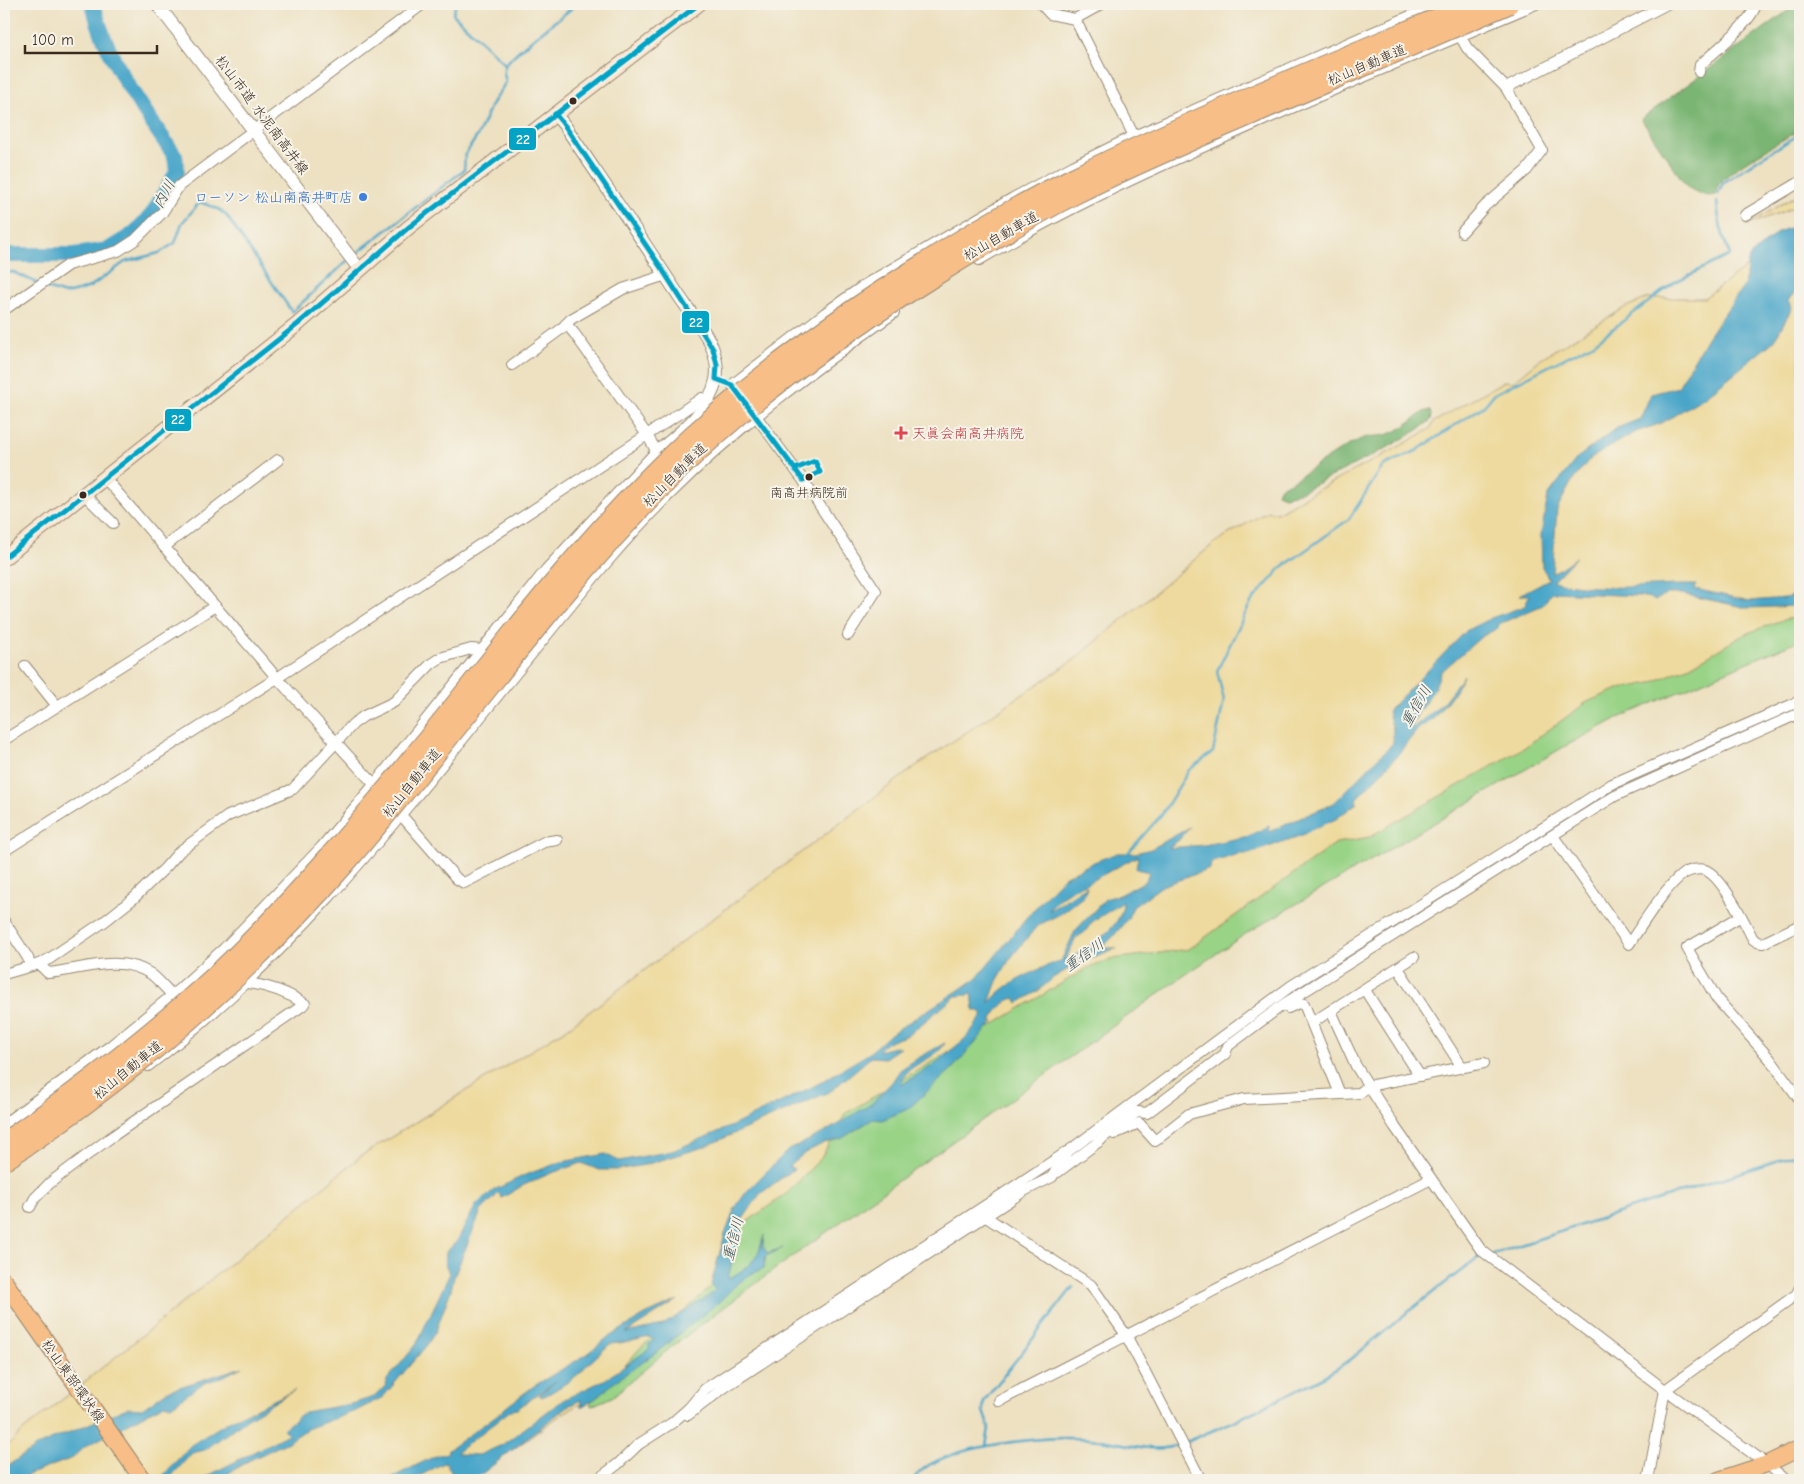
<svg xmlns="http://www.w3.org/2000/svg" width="1804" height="1484" font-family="'Comic Neue','Klee One',sans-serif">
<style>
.green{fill:#98d386;stroke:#6a7e52}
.forest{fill:#7ab573;stroke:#5a7048}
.sand{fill:#eeda9e;stroke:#94825e}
.water{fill:#4aa6c9;stroke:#426874;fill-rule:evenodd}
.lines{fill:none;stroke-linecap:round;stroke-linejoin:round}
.stream{stroke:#4aa6c9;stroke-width:2.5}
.river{stroke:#4aa6c9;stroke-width:16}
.minor-casing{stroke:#948670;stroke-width:12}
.tertiary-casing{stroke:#948670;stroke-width:14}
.secondary-casing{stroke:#948670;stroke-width:16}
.primary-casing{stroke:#948670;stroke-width:18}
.minor{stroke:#fff;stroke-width:10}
.tertiary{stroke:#fff;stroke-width:12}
.secondary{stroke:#fce5cf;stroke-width:14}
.primary{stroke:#f7be87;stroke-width:16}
.motorway-bridge-casing{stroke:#948670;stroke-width:21;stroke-linecap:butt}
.motorway-bridge{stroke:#f7be87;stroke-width:19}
.bus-1-casing{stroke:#f7f3e8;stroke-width:9}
.bus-1{stroke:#03a3c5;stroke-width:5}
.bus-dot{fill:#3b2a1e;stroke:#f7f3e8;stroke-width:2}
.shop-dot{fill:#3f7fe0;stroke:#f7f3e8;stroke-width:2}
.health-dot{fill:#e0444e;stroke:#f7f3e8;stroke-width:2}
.labels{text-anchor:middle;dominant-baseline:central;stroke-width:4;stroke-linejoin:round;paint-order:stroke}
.bus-label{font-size:13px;fill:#3b2a1e;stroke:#f7f3e8}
.street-label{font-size:14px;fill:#3b2a1e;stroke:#f7f3e8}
.shop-label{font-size:14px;fill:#366cbe;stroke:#f7f3e8;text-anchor:end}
.health-label{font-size:14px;fill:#be3a42;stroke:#f7f3e8;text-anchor:start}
.water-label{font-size:15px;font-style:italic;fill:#40555a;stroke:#f7f3e8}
.line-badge{stroke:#f7f3e8;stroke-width:2}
.badge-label{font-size:14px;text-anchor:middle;font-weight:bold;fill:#fff}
</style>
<rect width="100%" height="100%" fill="#f7f3e8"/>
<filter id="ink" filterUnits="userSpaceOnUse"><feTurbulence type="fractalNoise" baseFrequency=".02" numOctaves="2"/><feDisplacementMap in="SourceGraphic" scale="10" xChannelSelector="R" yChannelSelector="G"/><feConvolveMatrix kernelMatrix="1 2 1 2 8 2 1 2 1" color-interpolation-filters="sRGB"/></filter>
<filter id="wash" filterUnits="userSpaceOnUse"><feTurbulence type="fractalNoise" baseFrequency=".0096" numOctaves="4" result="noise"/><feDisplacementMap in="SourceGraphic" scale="20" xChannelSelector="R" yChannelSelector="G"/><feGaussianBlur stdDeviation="1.12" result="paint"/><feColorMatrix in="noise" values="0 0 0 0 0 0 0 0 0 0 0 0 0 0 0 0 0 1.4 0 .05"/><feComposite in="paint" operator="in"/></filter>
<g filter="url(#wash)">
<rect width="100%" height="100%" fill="#ede1c2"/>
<path class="green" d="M1800,616V640L1618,718L1562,748L1247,933L1179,979L778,1267L670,1348L612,1397L591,1406L590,1399L602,1392L639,1349L682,1313L731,1253L741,1226L787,1193L821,1158L845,1114L1087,968L1112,959L1189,949L1336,843L1369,837L1525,747L1587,702L1618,689L1651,683L1692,665L1745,634L1779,621Z"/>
<g class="forest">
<path d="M1797,4H1800V130C1778,143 1735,165 1719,184C1717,187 1716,192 1715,195C1704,198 1697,192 1687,187L1641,119Z"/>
<path d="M1425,411H1431L1432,415L1431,420L1418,430L1385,449L1298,493L1284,496L1277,493L1279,488C1307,474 1331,453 1359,440C1368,435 1376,437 1385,435C1400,432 1413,419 1425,411Z"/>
</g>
<g class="sand">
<path d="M1800,193V205L1745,226Z"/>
<path d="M1800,235V616L1779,621L1745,634L1692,665L1651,683L1618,689L1587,702L1525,747L1369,837L1336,843L1189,949L1112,959L1087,968L845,1114L821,1158L787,1193L741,1226L731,1253L715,1283L682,1313L639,1349L602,1392L565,1412L471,1480H4V1450L23,1431L153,1327L361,1156L569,1027L916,766L1074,660L1217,541L1268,511L1277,513C1327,483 1380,459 1430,429L1434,422L1504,381L1513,382L1543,357L1626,307L1649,298H1704L1756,260Z"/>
</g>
<g class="water">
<path d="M1800,224V283L1799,288L1789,299L1792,308L1774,341L1706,396L1662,423L1636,432L1610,446L1588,461L1571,483L1557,509L1552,574L1576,557L1553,581C1598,593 1650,584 1696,585L1695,589L1750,601L1785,598L1800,594V606L1747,608L1682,594H1666L1655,601L1650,598L1639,596L1552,592L1543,605L1499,624L1498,628L1481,637L1441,672L1434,689L1418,713L1410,730L1441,705L1464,675L1455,691L1434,718L1418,729L1396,757L1356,799L1357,803L1336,819L1311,830L1305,834L1249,854H1239L1211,863L1210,869L1162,886L1133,907L1128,918L1112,938L1101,948H1117L1080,962L1053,978L1037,992L1018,1003L1015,998C1004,1000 996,1012 991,1021H994L952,1069L908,1109L882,1120L873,1119L841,1139L824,1143L805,1153L789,1166L794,1169L760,1194L743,1219L728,1278C737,1275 752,1264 757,1255C760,1249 762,1241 764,1235L763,1246L767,1253L783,1248L766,1256L764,1268L751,1274L736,1285L720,1301L656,1353L617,1380L595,1399L581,1407V1400L568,1406L474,1480H447L452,1474L446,1462L412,1480H387L433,1457L447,1453L448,1450L501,1412L506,1407L534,1386L589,1353L607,1338L645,1315L678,1300L626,1333L663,1325L710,1295L715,1290L711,1284L725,1234L735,1208L747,1191L787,1151L825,1132L871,1104L892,1082L900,1070L918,1058L945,1043C935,1062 904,1063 901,1085L933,1065L966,1038L983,1015L980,1011H974L972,992L968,995L956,996L908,1035L886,1043L878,1051L895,1047H901L885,1058L871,1057L831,1091L704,1147L645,1165L616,1170H599L581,1163L549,1174L522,1186L502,1198L499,1193L481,1211L454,1277L451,1290L436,1331L427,1345L383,1397L358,1410L307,1429L288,1442L248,1461L218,1480H200L288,1434L283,1429L304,1412L351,1404L374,1397L385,1387L386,1381L416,1345L450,1273L445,1265L446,1252L457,1241L476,1205L494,1190L525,1175L561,1162L605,1154L619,1161L672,1151L732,1126L816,1085L868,1054L892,1033L976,979L1041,901L1064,877L1094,862L1117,853H1135L1151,849L1190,827L1179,840L1168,848L1204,845L1249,836L1269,826V832L1334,803L1393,743V730L1388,711L1467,630L1491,618L1525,606L1529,595H1519L1549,579L1542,567L1541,535L1548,495L1577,458L1617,428L1640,419L1651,394L1678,387L1708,336L1744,286L1749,257L1778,232ZM1138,856L1136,869L1149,872L1146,881L1119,895L1105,899L1075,931L1061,961C1046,965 1012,981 1000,992C996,995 992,1000 989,1003L997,981L1010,959L1037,926L1062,913L1084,896L1087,886L1049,911C1058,894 1077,888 1093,880C1108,872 1123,864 1138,856ZM1123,902C1124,927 1085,951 1065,961L1076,938L1085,932L1092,922ZM649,1337L654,1340L649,1344V1349L606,1379L563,1400L502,1445L479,1455L461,1454L457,1452L511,1410L517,1409L556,1381L539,1395L542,1397C550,1394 581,1375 584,1368L610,1344L628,1342Z"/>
<path d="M242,1367L222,1377L202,1384L171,1406L164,1404L85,1447L73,1458L30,1474L22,1480H4V1468L39,1445L127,1408L142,1409L167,1391Z"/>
<path d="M295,1390L248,1418L205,1450L192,1453L168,1480H159L191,1445L229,1421Z"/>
</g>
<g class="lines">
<g class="stream">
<path d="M456,4L453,14L505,64"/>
<path d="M1718,194L1723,183L1757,160L1800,134"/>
<path d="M353,256L464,170L465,155L479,133L492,103L506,82C505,76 502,72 505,66C510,54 564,15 577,4"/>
<path d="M4,273L13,272L37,283"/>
<path d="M43,287L65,294L78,291L90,287L125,262L159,253L175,243L182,223L200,202L218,209L226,215L292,312L347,261"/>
<path d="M1126,855L1162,814L1189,770L1213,752L1224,700L1217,671L1251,602L1281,568L1349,519L1383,466L1416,451L1484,406L1494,394L1594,343L1675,282L1730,255C1723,238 1718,221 1717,202"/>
<path d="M1493,1254L1800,1153"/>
<path d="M1184,1443L1241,1418L1325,1376L1350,1360L1409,1311L1479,1257H1483"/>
<path d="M986,1446L989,1428L983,1411L984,1401L1073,1287"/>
<path d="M912,1480C917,1475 922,1469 929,1465C967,1443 1057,1434 1100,1440C1126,1443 1153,1454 1179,1445"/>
</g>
<path class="river" d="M4,255H75L108,250L134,234L152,215L177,172L175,156C143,109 106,60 93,4"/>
</g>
</g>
<g filter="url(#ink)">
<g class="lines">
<g class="minor-casing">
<g id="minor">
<path d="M1041,4L1050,14L1075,19L1102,4"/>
<path d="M1075,19L1134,136"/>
<path d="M1458,32L1467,48L1506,88L1542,150L1527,170L1485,206L1462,232"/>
<path d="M1699,72L1700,65C1714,52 1753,21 1756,4"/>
<path d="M1506,88L1667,4"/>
<path d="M1745,215L1800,182"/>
<path d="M979,260C1059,212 1144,173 1230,135C1331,90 1434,47 1536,4"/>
<path d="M4,310L68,265L118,251L135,240L162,213L179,186L423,4"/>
<path d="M566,324L574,333L647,435L702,398L708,400"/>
<path d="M512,365L560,330L571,319L623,289L666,275"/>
<path d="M732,385L825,313L866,284L1013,198L1073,166L1134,136L1438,4"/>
<path d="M753,412L803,480L876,591L848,635"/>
<path d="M105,478L277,678L375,785"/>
<path d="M84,494L113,523"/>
<path d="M164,547L278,460"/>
<path d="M25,666L57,706"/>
<path d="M4,740L215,606"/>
<path d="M401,815L457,879L464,883L544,842L557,840"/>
<path d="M1553,836L1629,944C1642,925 1665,887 1683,874C1689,870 1699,868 1705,870C1722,876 1745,923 1753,939L1757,942L1763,943L1800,925"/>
<path d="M4,851L277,678L647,435L657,452"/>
<path d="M1741,916L1687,948L1717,999L1770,1059L1800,1100"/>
<path d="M4,921L28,958L30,966"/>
<path d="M39,964L48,973C82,970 119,953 151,974C159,980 166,989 173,996"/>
<path d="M1398,968L1462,1067"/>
<path d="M4,974L39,964L49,959L105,921L134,898L165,868L180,851L228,816L293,789L353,724L364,716L394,702L431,664L440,658L471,649L482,650"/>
<path d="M1365,990L1420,1076"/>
<path d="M1288,1008L1299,1003L1304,1004L1340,1094"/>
<path d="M1331,1011L1356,1066L1395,1127L1481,1250L1665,1390L1767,1464L1786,1480"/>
<path d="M1313,1022L1414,957"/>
<path d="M148,1066C292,957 403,813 516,673C566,612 614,549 670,494C738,426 816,368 894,313"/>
<path d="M1114,1134L1139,1123L1155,1141L1189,1114L1244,1099L1360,1093L1368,1086L1484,1063"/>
<path d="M1097,1142L1137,1112L1147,1113L1225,1054L1228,1046L1284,1004L1615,796L1800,713"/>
<path d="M1058,1172L1101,1140"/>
<path d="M30,1207L35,1198L51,1182L110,1138L305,1004C287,992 269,986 248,983"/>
<path d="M986,1217L1091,1285L1126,1335L1201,1480"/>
<path d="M999,1401L1431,1179"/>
<path d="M688,1415L725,1387L1024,1191L1052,1177L1067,1153"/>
<path d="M597,1480L618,1464L639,1444L672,1423L689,1408L705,1389L1070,1150L1291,986L1581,804L1612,784L1800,701"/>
<path d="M1648,1480L1665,1390L1797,1294L1800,1287"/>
</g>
</g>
<g class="tertiary-casing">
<g id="tertiary">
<path d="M157,4L360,270"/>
<path d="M4,1125L112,1046L173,996L225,949L322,848L375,785L547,570L657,452C680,433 710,410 716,380C718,371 716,359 713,350C709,335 686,307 677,293C640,236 602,181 565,126L555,114"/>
</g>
</g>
<g class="secondary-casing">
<path id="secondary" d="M4,558L298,324L409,227L699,4"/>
</g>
<g class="primary-casing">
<g id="primary">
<path d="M4,1281L143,1480"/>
<path d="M1718,1480L1767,1464L1800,1448"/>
</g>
</g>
<use href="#minor" class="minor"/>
<use href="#tertiary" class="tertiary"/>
<use href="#secondary" class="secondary"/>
<use href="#primary" class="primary"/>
<g class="motorway-bridge-casing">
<g id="motorway-bridge">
<path d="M4,1142C79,1090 152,1034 219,972C258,935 295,895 330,855C446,725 543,580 668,458C745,383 833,320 924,263C971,232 1021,203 1072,178C1202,114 1337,60 1471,4"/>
<path d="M4,1161C130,1078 247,977 346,863C458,733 556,591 678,471C752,398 836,338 924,283C973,252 1023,221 1074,195C1135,164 1198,138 1260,111C1343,75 1426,40 1509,4"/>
</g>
</g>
<use href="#motorway-bridge" class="motorway-bridge"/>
<g class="bus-1-casing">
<g id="bus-1">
<path d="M555,114L565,126L662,269L713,349L717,365L716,379L732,385L803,480L820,472L815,461L795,469"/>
<path d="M4,558L298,324L409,227L699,4"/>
</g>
</g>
<use href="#bus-1" class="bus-1"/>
</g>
</g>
<g class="bus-dot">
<circle cx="573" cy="101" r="4.5"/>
<circle cx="809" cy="477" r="4.5"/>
<circle cx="83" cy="495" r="4.5"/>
</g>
<circle class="shop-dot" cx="363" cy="197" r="5"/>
<path class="health-dot" d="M898.5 425.5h5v5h5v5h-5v5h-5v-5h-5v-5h5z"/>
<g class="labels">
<g class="bus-label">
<text x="809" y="492">南高井病院前</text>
</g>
<g class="street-label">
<text transform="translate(1367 65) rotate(-23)">松山自動車道</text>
<text transform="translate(262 115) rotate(53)">松山市道 水泥南高井線</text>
<text transform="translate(1001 236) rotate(-30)">松山自動車道</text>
<text transform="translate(675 475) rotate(-45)">松山自動車道</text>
<text transform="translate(412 783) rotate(-51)">松山自動車道</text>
<text transform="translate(128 1070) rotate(-39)">松山自動車道</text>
<text transform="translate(73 1381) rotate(55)">松山東部環状線</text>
</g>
<g class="shop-label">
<text x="353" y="197">ローソン 松山南高井町店</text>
</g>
<g class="health-label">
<text x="912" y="433">天眞会南高井病院</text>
</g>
<g class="water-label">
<text transform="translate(164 194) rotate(-61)">内川</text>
<text transform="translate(1416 706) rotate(-60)">重信川</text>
<text transform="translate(1084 955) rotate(-35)">重信川</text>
<text transform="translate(733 1239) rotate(-75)">重信川</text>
</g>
</g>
<g class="line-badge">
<rect x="508" y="127" width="29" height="24" rx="5" fill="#03a3c5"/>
<rect x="681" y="310" width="29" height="24" rx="5" fill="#03a3c5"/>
<rect x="164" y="408" width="28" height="24" rx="5" fill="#03a3c5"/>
</g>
<g class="badge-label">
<text x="523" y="144">22</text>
<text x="696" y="327">22</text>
<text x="178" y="424">22</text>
</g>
<rect width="1804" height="1484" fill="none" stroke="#f7f3e8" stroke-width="20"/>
<path d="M25 45v8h132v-8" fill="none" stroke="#3b2a1e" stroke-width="2.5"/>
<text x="32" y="45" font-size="15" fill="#3b2a1e" stroke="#f7f3e8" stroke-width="4" paint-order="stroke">100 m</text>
</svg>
